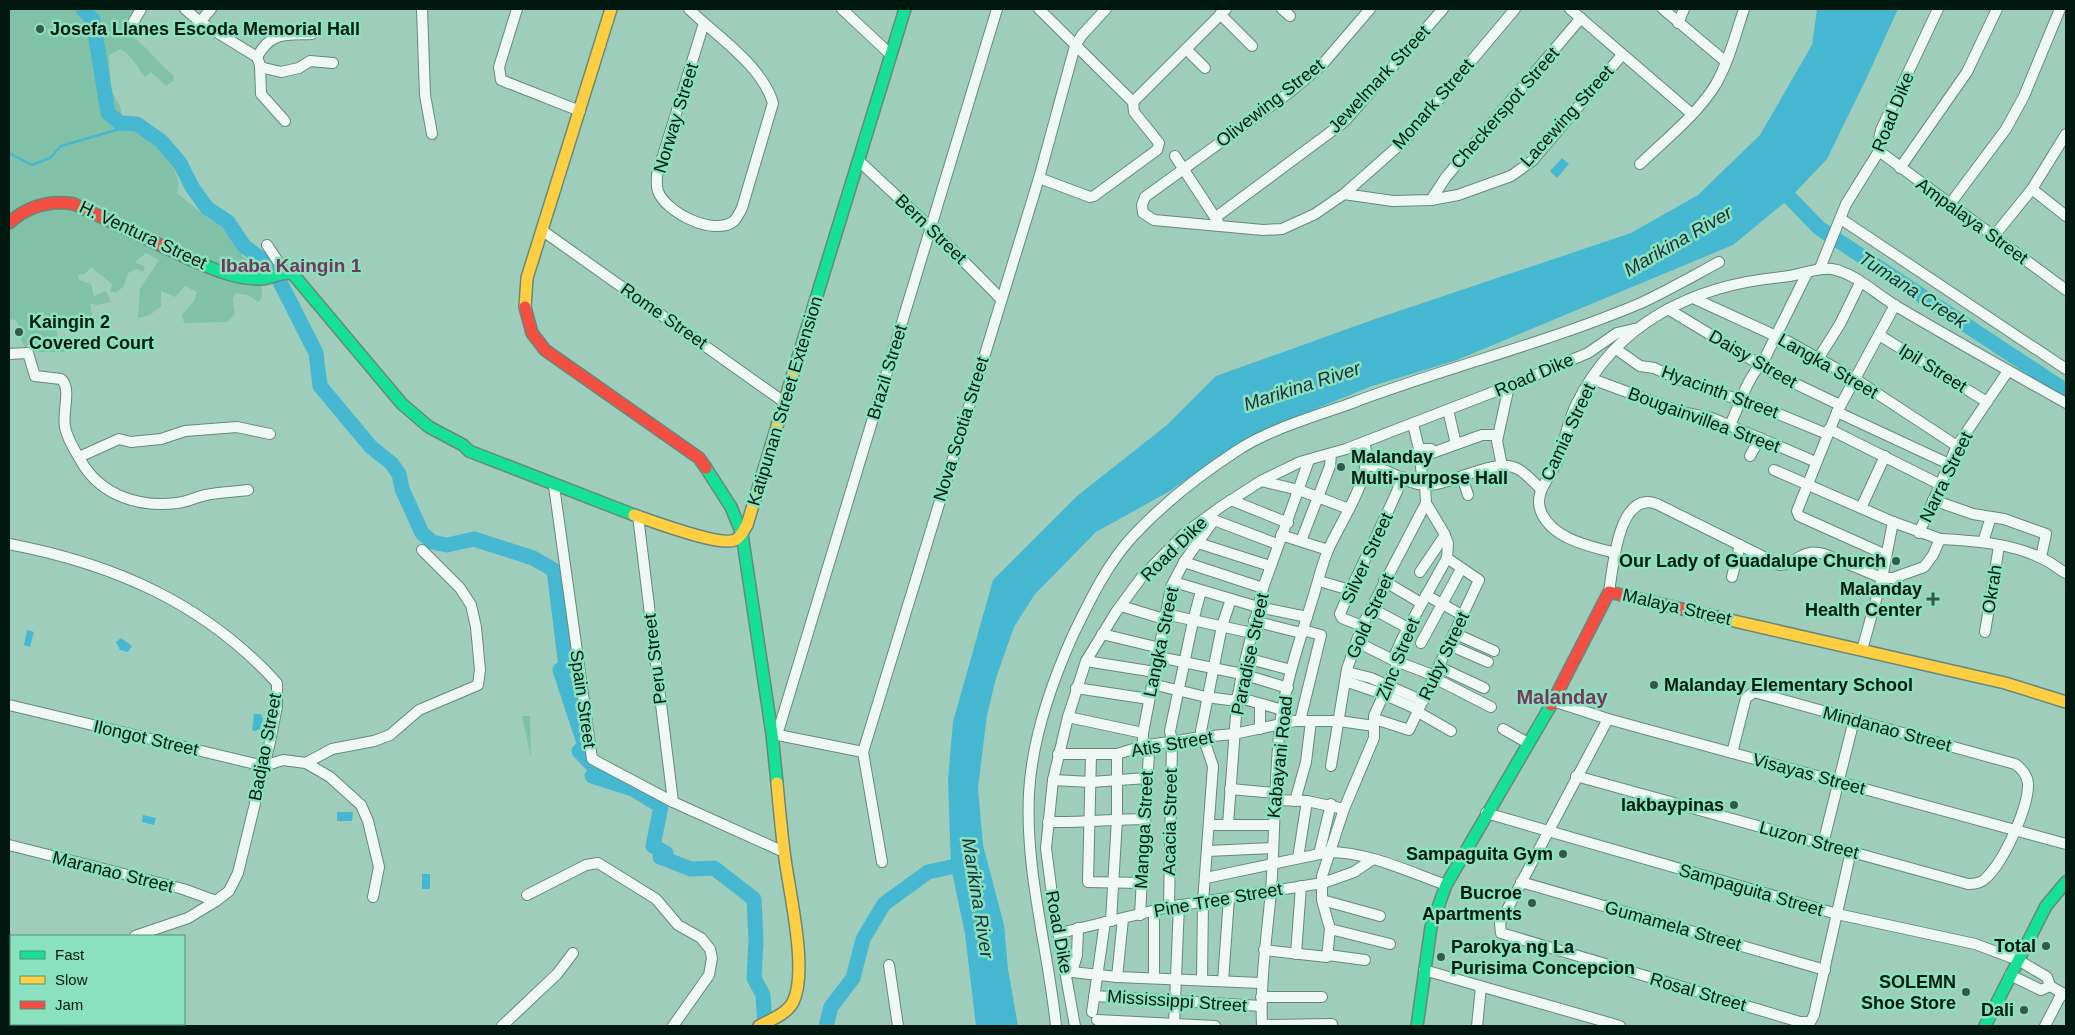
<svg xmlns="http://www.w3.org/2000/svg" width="2075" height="1035" font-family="Helvetica,sans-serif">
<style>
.green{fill:#80c1a8}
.water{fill:#46b7d1}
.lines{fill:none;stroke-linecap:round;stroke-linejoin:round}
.stream{stroke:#46b7d1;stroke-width:2.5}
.river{stroke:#46b7d1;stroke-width:15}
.street-casing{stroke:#66897c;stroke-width:12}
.fast-casing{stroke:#66897c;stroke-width:14}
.slow-casing{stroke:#66897c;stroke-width:14}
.jam-casing{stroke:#66897c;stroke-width:14}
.street{stroke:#f0f8f5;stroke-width:10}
.fast{stroke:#16e098;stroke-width:11}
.slow{stroke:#ffcf43;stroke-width:11}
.jam{stroke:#f24e42;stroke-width:11}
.poi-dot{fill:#37574b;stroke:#8ae1bf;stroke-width:2}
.labels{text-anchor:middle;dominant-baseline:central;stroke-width:5;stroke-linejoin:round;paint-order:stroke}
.poi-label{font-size:18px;font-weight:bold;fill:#00180f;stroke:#8ae1bf;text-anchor:end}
.street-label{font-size:18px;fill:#00180f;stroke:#8ae1bf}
.water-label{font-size:19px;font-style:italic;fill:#1a2f38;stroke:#8ae1bf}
.neighbourhood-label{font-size:19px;font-weight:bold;fill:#77375b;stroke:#8ae1bf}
.quarter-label{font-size:20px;font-weight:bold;fill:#77375b;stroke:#8ae1bf}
</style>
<rect width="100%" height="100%" fill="#9ecdbb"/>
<g class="green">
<path d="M9,9H145L133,26L132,36C147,47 159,64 174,76L173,81L166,86L151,72L145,77C135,65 134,58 121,49L109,55L111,90L120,106L122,115L136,120L170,158L179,183L177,193L211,221L225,223L245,252L241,255L265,273L248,275L176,248L87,199L66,200L9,217Z"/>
<path d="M79,207L204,269L261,280L262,298L258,302L248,295L235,293L233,300L235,314L227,322L184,323L182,315L194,301L197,292L185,286L175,297L161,291V306L150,315L138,318L140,289L159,260L146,253L135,262L145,267L143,272L137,269L128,273L124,286L117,292H110L112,284L91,267L85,274L78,275L79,280L91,284L94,296L106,291L111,302L96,305L90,303L92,315L86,320L56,318L57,337L65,352H34L33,345L25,347L21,340L22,332L16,320L9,319V233L19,219L35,209Z"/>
<path d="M522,716H530L531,757Z"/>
</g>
<g class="water">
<path d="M1817,9H1898L1868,75L1827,159L1790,198L1733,245L1457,360L1372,386L1249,436L1170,491L1096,532L1035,594L1014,627L996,678L987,715L978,788L983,845L1004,925L1008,969L1018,1026H976L965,934L951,867L948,779L953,722L993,580L1077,496L1167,425L1216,376L1375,319L1631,233L1698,195L1760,135L1812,45Z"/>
<path d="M1562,158L1569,164L1557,178L1550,171Z"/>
<path d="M27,630L34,632L30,647L24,645Z"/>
<path d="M121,638L132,646L128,652L120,650L116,642Z"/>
<path d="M254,714H261L263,719L260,729L255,731L252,730Z"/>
<path d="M337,812H353L352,821H337Z"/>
<path d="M143,815L156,818L154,825L142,822Z"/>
<rect x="422" y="874" width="8" height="15"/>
</g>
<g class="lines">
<path class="stream" d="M9,153L32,165L50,158L61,146L137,124"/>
<g class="river">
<path d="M83,9L93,20L108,113L120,123L137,124L161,141L180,163L192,187L207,208L228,222L244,246L268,264L275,272L316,353L320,386L371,447L391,463L399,474L402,489L422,533L432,542L447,545L474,539L533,558L554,570L566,667L560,670L585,746L579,751L599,772L592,776L633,789L661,806L653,846L666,853L660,857L691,869L714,868L754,899L756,940L754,978L763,995L765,1026"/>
<path d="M1773,186L1790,198L1819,228L2066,391"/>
<path d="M826,1026L831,1007L853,978L863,939L884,904L928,872L951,867L969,866"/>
</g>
<g class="street-casing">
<g id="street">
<path d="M185,9L200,22L211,9"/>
<path d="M422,9L425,95L432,134"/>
<path d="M517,9L499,67L501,80L580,111"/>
<path d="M689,9C717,37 761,64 773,103L742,208C740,212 737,218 734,221C714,237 665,212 658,191C656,186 657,180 657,175L704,23"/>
<path d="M842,9L891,55"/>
<path d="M1039,9L1133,102"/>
<path d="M1282,9L1290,16"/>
<path d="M1370,9L1321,66L1290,92L1145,197L1142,205L1143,213L1154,220L1263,230L1282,229L1315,214L1344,194L1404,141L1515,9"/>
<path d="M1570,9L1692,114"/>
<path d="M1663,9L1726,62"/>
<path d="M1220,14L1252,46"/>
<path d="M134,21L141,9"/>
<path d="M200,22L257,57L260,65L261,94L285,121"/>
<path d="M1678,23L1684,9"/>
<path d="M1186,49L1205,68"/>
<path d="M257,57C271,31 286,35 312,34"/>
<path d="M260,67L281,72L299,68L310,61L333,63"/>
<path d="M1133,102L1226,9"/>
<path d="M1879,151L2066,290"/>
<path d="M1175,156L1218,222"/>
<path d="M859,161L931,228L1001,299"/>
<path d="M1640,164C1666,139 1697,115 1716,84C1729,61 1736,33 1744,9"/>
<path d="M1900,168L1967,72L1997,9"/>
<path d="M1039,178L1090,197L1094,196L1157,150L1159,143L1134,112L1133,102"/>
<path d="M2032,189L2066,216"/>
<path d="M1344,194L1393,201L1431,200L1458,195L1511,176L1532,161L1622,55"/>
<path d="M1431,200L1446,177L1581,18"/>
<path d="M1950,204L2006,129L2024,96L2060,9"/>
<path d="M1216,217L1344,122L1443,9"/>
<path d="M1841,219L2066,369"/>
<path d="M543,231L784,402"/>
<path d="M1994,236L2032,189L2066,134"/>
<path d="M267,245L285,272"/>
<path d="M1820,268L1846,204L1879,151L1878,143L1881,130L1938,9"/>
<path d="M1693,298L1789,342L1855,379L1957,446"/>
<path d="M1668,309L1777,375L1840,405"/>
<path d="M1879,335L1987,402"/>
<path d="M1616,349L1640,366L1654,368L1683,381L1764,408L1827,434"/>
<path d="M9,354L28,353L35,376L61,379C72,389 62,411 65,427C67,439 75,451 81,461C100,495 139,508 177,503C187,502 196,497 206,495C220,492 234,492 248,490"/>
<path d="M1818,359L1840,324L1860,283"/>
<path d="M1592,379L1681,412L1712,418L1816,462"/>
<path d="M1448,410L1456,444"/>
<path d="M1837,412L1949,464"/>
<path d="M1413,424L1419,449L1423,484"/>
<path d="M1730,425C1740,405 1746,379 1763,362L1807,273"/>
<path d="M1829,429L1941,485"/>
<path d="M1419,449H1431L1432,453L1482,435H1498"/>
<path d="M1750,456L1760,438"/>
<path d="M79,457L119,439L131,442L161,439L185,431L237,427L270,434"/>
<path d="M1367,465C1387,467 1405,484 1425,485C1451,486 1495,456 1518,469C1527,474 1534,483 1541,489"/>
<path d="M1502,466L1497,441L1509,386"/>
<path d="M1774,470L1893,522L1940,539"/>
<path d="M1462,477L1468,495"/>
<path d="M1261,481L1299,490L1349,509"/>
<path d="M554,486L592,759L673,802L784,852"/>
<path d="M1231,500L1288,523"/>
<path d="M1933,500L1973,514L2004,519L2046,534L2041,557"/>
<path d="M1861,508L1885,456"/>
<path d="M638,516L673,802"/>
<path d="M1210,516L1214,520L1277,544"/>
<path d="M1919,533L1957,446L2008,371"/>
<path d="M1281,535L1328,550"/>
<path d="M1301,541L1330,466L1331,454"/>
<path d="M1983,542L1991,517"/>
<path d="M1198,543L1270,566"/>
<path d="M9,544C114,564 204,603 277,683V706L270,742L238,873L229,891L216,901L188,918L135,936"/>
<path d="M1615,553C1590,546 1555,540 1542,514C1531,492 1553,476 1559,457C1565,439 1568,421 1576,405C1616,322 1695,285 1782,277C1799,276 1815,267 1832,269C1855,273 1876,294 1896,306C1952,339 2009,371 2066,403"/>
<path d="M1886,555L1799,516L1797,511L1837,412L1895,305"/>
<path d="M1184,562L1263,588"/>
<path d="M1420,572L1445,535"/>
<path d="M1732,577L1740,545"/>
<path d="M1319,581L1350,590"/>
<path d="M1384,581L1421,603"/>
<path d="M1174,582L1258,607L1307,617"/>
<path d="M1609,592C1613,568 1618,489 1657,504L1780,565C1799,563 1801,548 1824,554L1882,578H1893L1924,567L1933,555L1940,539C1974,541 2012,543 2043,559C2051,562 2058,569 2066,573"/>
<path d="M1426,595L1462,615"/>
<path d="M1121,606L1164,619"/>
<path d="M1371,608L1408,628"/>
<path d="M1165,614L1252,633"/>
<path d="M1254,621L1297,632L1306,631L1321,635L1300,721"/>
<path d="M1362,626L1342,618L1340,614C1359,568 1384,524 1403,477"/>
<path d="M1985,632L1999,546"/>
<path d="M1454,633L1494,651"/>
<path d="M1102,634L1160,648"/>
<path d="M1357,642L1393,660L1435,676"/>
<path d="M1421,643L1461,569"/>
<path d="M1449,645L1488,662"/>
<path d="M1862,650L1882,578L1893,522"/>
<path d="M1159,657L1242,674L1288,688"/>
<path d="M1246,658L1291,670"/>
<path d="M1086,661L1155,672"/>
<path d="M1439,667L1484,688"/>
<path d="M1347,672L1371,678L1423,701"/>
<path d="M1434,678L1491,707"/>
<path d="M1345,681L1383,694L1419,710"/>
<path d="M1152,684L1206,697L1237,701"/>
<path d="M1076,688L1149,699"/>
<path d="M1237,697L1283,710"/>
<path d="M1553,701L1608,719L2066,844"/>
<path d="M1260,704V729"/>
<path d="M9,705L264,766L283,760L306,763L330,777L361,805L368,821L379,867L373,897"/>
<path d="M1418,712L1451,731"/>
<path d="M1068,717L1143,733"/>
<path d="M1375,719L1409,730L1479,580L1447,558"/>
<path d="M1608,719L1500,923L1501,933L1800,1022H1809"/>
<path d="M1503,729L1528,743"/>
<path d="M773,734L863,752"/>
<path d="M777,735L997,9"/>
<path d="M1143,746V733L1171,587L1184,562L1214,520"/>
<path d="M1058,754H1117L1143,746L1201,737L1234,734L1295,721H1339L1374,726"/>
<path d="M1091,755L1088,882L1142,883"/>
<path d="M306,763L332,749L374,741L390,735L419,710L478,685L480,670L476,627L471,605L460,588L422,550"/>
<path d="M1331,766L1347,669L1362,626L1426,503"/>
<path d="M1576,776L1968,884C1974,884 1982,883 1986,878C2004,861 2029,807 2028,783C2027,775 2021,768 2015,764L1754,692L1746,698L1732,753"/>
<path d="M1053,780L1091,782L1147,778"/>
<path d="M1230,789L1275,793"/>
<path d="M1275,800L1307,801L1344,809"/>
<path d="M1295,801L1306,762L1311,721"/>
<path d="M1486,813L1837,914L1975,944L2018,960L2047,977L2050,986L2066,995"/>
<path d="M1048,822C1081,823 1112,819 1145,819"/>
<path d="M1210,825H1273"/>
<path d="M1228,825L1237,701L1242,674L1263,588L1309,460"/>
<path d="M1823,844L1854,720"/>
<path d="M9,845L183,889L216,901"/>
<path d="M1208,851L1272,848"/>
<path d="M1319,854L1331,804"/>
<path d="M1298,858L1307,801"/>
<path d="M882,862L863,752L1039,178L1075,46L1082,35L1106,9"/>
<path d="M1206,878L1329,852C1369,852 1409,872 1446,885"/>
<path d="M1521,882L1825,970"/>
<path d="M527,895L586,865L598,863L656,899L678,925L701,938L710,949L712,958L709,975L673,1026"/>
<path d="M1322,900L1380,916"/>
<path d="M1169,907L1172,742L1170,731L1193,621L1201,591"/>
<path d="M1140,915L1149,752L1147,746"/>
<path d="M1111,921L1117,819V754"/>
<path d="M1330,929L1390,944"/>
<path d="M1060,933L1169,907L1323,883L1354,872L1373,859"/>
<path d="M1264,950L1327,957L1330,929L1322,900V876L1344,809L1374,738V716L1396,667L1395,655L1402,639L1447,558L1448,543L1444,533L1426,503L1425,485"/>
<path d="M1296,954L1301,886"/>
<path d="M1328,955L1365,960"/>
<path d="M9,964L11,965"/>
<path d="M889,965L898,1026"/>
<path d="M1424,970L1620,1026"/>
<path d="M1066,972H1072L1077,955L1078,928"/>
<path d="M1072,972L1117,977L1261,983"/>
<path d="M2010,975L2041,990L2050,986"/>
<path d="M1117,977L1123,919"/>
<path d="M1154,978V910"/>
<path d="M1202,979L1203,902L1213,766L1201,731L1222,626L1231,599"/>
<path d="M1223,981L1229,898"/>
<path d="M1094,996L1261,1006"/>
<path d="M1261,997H1322"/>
<path d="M1092,1012L1105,922"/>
<path d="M1097,1020L1215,1026"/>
<path d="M126,1024L130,1026"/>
<path d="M1262,1025L1332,1024"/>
<path d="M502,1026L557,974L573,953"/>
<path d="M1056,1026C1048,948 1025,872 1029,793C1032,739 1051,684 1073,635C1089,602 1108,562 1134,535C1164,503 1201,474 1238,450C1270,429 1316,416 1352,403C1447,367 1547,343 1641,303C1667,291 1693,276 1719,262"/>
<path d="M1075,1026L1054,910L1046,848L1053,780L1068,717L1086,661L1116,612L1141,578L1185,533L1222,506L1261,481L1300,462L1346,449L1509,386L1588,353L1617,333L1634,329"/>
<path d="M1174,1026L1179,905"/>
<path d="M1262,1026C1260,980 1267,936 1271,891C1275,836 1274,780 1280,725C1285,684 1299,643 1311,604C1317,586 1321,567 1328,550C1341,520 1375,475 1364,442"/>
<path d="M1477,1026L1481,987"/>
<path d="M1808,1026L1814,1015L1851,851"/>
<path d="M2045,1026L2062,993"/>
</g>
</g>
<g class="fast-casing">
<g id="fast">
<path d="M185,257C208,267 235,280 261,279C272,278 281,272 292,273L402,404L429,427L463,445L469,451L634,515"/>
<path d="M795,367L905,9"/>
<path d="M706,468L731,507L742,534L772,734L777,783"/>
<path d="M1417,1026L1431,927L1446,885L1551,705"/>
<path d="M1985,1026L2046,906L2066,882"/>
</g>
</g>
<g class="slow-casing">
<g id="slow">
<path d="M525,307L527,278L611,9"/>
<path d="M634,515C652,521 720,547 735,540C740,538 744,530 747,525L795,367"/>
<path d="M1721,618L2005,683L2066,702"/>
<path d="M759,1026C770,1020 787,1014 793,1002C809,970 788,888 784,851C781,828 779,805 777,783"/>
</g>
</g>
<g class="jam-casing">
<g id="jam">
<path d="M9,223C28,206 49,200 74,204L185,257"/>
<path d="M525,307L532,333L545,350L699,458L706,468"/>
<path d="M1551,705L1609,592L1721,618"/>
</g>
</g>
<use href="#street" class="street"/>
<use href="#fast" class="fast"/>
<use href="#slow" class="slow"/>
<use href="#jam" class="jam"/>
</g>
<g class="poi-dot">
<circle cx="40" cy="29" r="5"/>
<circle cx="19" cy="332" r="5"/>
<circle cx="1341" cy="467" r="5"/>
<circle cx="1896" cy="561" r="5"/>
<path d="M1930.5 591.5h5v5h5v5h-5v5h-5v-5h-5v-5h5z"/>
<circle cx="1654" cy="685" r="5"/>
<circle cx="1734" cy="805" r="5"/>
<circle cx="1563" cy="854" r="5"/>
<circle cx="1532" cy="903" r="5"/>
<circle cx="2046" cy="946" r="5"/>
<circle cx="1441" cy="957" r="5"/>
<circle cx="1966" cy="992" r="5"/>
<circle cx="2024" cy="1010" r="5"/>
</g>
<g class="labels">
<g class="poi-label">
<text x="50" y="29" text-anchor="start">Josefa Llanes Escoda Memorial Hall</text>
<text x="29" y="322" text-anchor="start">Kaingin 2<tspan x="29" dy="21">Covered Court</tspan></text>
<text x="1351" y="457" text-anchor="start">Malanday<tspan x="1351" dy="21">Multi-purpose Hall</tspan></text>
<text x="1886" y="561">Our Lady of Guadalupe Church</text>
<text x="1922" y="589">Malanday<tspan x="1922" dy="21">Health Center</tspan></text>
<text x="1664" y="685" text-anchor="start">Malanday Elementary School</text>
<text x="1724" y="805">lakbaypinas</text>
<text x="1553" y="854">Sampaguita Gym</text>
<text x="1522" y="893">Bucroe<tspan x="1522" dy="21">Apartments</tspan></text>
<text x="2036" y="946">Total</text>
<text x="1451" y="947" text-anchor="start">Parokya ng La<tspan x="1451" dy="21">Purisima Concepcion</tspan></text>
<text x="1956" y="982">SOLEMN<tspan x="1956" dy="21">Shoe Store</tspan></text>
<text x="2014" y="1010">Dali</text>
</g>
<g class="street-label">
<text transform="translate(1379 79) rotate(-47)">Jewelmark Street</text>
<text transform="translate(1270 103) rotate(-38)">Olivewing Street</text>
<text transform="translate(1433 104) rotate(-49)">Monark Street</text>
<text transform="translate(1505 108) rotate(-49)">Checkerspot Street</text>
<text transform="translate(1893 112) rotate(-68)">Road Dike</text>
<text transform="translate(1567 116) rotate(-48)">Lacewing Street</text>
<text transform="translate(676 118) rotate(-73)">Norway Street</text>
<text transform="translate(1972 221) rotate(36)">Ampalaya Street</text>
<text transform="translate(931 229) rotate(44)">Bern Street</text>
<text transform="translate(143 235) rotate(25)">H. Ventura Street</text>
<text transform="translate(664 316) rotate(35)">Rome Street</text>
<text transform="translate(1753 359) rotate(30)">Daisy Street</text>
<text transform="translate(1828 366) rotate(30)">Langka Street</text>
<text transform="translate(1933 368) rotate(32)">Ipil Street</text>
<text transform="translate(887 372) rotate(-73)">Brazil Street</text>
<text transform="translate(1534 375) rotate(-23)">Road Dike</text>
<text transform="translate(1720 392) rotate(20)">Hyacinth Street</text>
<text transform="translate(785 401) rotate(-73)">Katipunan Street Extension</text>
<text transform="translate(1704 420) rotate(20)">Bougainvillea Street</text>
<text transform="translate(961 429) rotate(-73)">Nova Scotia Street</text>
<text transform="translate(1568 432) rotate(-65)">Camia Street</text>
<text transform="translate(1946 477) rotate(-64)">Narra Street</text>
<text transform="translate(1174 549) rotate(-44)">Road Dike</text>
<text transform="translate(1367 558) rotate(-65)">Silver Street</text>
<text transform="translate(1992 589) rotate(-81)">Okrah</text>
<text transform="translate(1677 607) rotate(13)">Malaya Street</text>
<text transform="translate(1370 616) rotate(-66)">Gold Street</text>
<text transform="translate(1161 642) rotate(-78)">Langka Street</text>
<text transform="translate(1250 654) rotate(-78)">Paradise Street</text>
<text transform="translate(1444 656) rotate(-65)">Ruby Street</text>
<text transform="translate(655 659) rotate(-97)">Peru Street</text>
<text transform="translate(1398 659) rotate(-68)">Zinc Street</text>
<text transform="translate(583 699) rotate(82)">Spain Street</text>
<text transform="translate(1887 729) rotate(15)">Mindanao Street</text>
<text transform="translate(146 738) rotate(13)">Ilongot Street</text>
<text transform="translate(1172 744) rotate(-10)">Atis Street</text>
<text transform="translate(265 747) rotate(-79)">Badjao Street</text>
<text transform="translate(1280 757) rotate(-84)">Kabayani Road</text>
<text transform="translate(1809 774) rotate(15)">Visayas Street</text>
<text transform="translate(1170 822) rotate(-89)">Acacia Street</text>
<text transform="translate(1144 830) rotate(-87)">Mangga Street</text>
<text transform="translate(1809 840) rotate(15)">Luzon Street</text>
<text transform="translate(113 872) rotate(14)">Maranao Street</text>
<text transform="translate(1751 890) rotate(16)">Sampaguita Street</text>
<text transform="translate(1218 900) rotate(-10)">Pine Tree Street</text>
<text transform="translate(1673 926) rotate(16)">Gumamela Street</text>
<text transform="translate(1059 932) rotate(80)">Road Dike</text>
<text transform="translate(1698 992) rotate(16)">Rosal Street</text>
<text transform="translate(1177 1001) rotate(4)">Mississippi Street</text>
</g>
<g class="water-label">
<text transform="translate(1678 241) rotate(-30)">Marikina River</text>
<text transform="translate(1913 290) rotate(33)">Tumana Creek</text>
<text transform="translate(1302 386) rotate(-18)">Marikina River</text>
<text transform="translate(978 898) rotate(81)">Marikina River</text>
</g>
<g class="neighbourhood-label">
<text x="291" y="265">Ibaba Kaingin 1</text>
</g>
<g class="quarter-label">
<text x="1562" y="697">Malanday</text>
</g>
</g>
<rect width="2075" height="1035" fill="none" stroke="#00180f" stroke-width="20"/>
<rect x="10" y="935" width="175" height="90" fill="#8ae1bf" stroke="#539179"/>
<rect x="20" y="951" width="25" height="8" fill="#16e098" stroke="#539179"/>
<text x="55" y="960" font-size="15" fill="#00180f">Fast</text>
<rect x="20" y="976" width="25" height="8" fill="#ffcf43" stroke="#539179"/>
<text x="55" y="985" font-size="15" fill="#00180f">Slow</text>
<rect x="20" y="1001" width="25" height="8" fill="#f24e42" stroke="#539179"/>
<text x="55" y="1010" font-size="15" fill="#00180f">Jam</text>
</svg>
